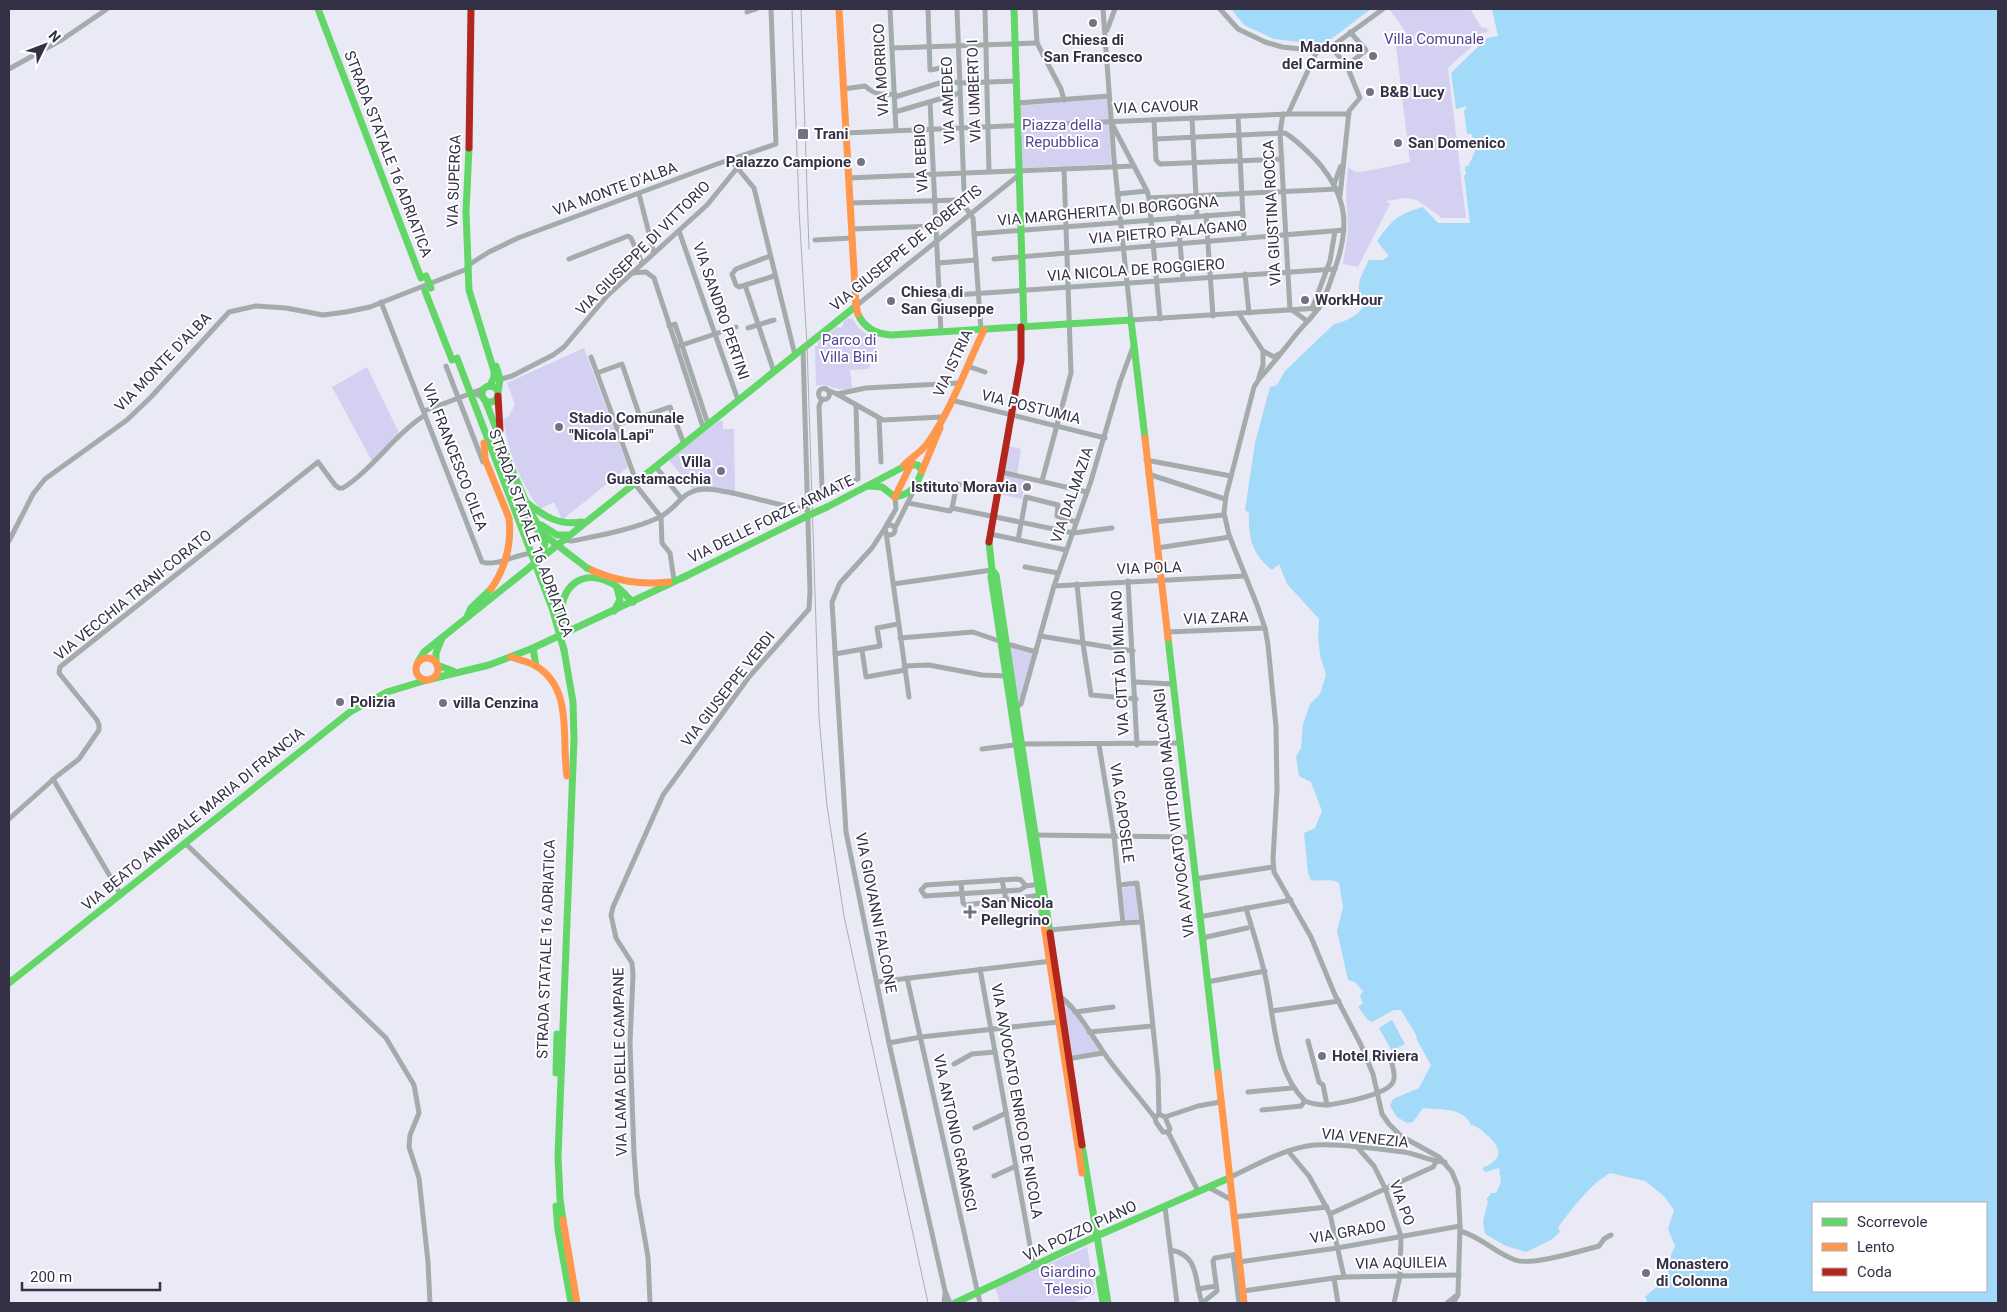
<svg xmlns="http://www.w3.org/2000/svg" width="2007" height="1312" font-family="Roboto,sans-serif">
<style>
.green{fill:#d4d0f1}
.water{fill:#a3dafa;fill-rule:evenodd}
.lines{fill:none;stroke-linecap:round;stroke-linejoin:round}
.street{stroke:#a3abab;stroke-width:5}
.fast{stroke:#63d668;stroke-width:7}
.slow{stroke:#ff974d;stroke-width:7}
.jam{stroke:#b3261e;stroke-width:7}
.rail{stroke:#abaeb5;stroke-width:1}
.fast-bridge{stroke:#63d668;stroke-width:7}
.slow-bridge{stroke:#ff974d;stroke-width:7}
.poi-dot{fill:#747184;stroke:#fff;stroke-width:2}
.labels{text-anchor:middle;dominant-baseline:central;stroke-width:4;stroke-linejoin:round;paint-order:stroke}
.park-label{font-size:15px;fill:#554493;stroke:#fff}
.poi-label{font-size:15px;font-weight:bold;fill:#343147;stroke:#fff;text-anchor:start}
.street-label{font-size:15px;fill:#343147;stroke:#fff}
</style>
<rect width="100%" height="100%" fill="#eae9f6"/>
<g class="green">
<path d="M1391,9H1470L1482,28L1486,27L1488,31L1485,33L1482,32L1472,46L1448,68L1466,218H1442L1417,200L1405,198L1386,201L1390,204L1358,267L1343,264L1348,231L1346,191L1348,167L1355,172H1362L1410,162L1395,38L1405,31L1390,10Z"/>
<path d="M1105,98L1108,100L1111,164L1022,168L1020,104Z"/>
<path d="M848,318L853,319C858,329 866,335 876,339L875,361H871L869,369L850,370L852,388C832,393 831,382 816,386L815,346H818V342L837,327L841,328L843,325V322Z"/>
<path d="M584,348L628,467L562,520L554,502L540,509C520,482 508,452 503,419L509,416L515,405L507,383Z"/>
<path d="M367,367L399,433L372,461L332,387Z"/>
<path d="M719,421H723V429H734L735,492L692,489L669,460Z"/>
<path d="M1008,446L1021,449L1017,476L1026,479L1022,499L999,494Z"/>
<path d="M1010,647L1033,654L1019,702Z"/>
<path d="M1135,886L1139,920L1126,921L1122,888Z"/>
<path d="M1061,1000L1065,1001L1101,1051L1071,1057Z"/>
<path d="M1087,1247L1095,1294L1073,1303H1000L995,1287Z"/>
</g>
<g class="water">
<path d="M1231,9H1371L1323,45L1274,39L1244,25Z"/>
<path d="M1492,9H1998V1303H1646L1647,1300L1645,1297L1668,1277L1671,1255L1675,1246L1668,1229L1674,1210L1664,1196L1645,1181L1610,1173C1588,1186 1574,1207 1558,1227L1560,1232L1551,1240L1526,1252L1506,1246L1485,1234L1483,1222L1488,1201L1486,1200L1491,1193H1496L1501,1182L1499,1168L1485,1172L1482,1168C1502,1161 1503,1149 1488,1136C1482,1131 1478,1126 1471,1125C1464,1107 1440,1110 1423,1108L1413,1122L1407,1123L1397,1117L1390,1106L1393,1099L1419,1088L1431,1065L1417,1040L1416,1035L1401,1010H1394L1372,1022L1368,1020L1358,1007L1363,1003L1360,996L1363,991L1355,982L1348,980L1337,931L1343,907L1339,883C1330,878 1321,882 1311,880L1308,873L1304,833L1315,828L1322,811L1311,782L1299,776L1296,757L1301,748L1303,724L1310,704L1320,694L1326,675L1320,655L1318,636L1319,619L1287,584L1279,564L1272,570C1252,554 1248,538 1249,513L1245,510L1255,443L1270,387L1277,385L1285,371L1334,324C1343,323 1358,315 1363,307C1355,285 1359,280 1369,260H1383L1389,256L1377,241C1393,219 1397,215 1423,207L1438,223H1470L1464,175H1466L1465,167L1469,165L1475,151L1472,134H1467L1464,111L1467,106L1456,109L1451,73L1487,38L1498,36ZM1813,1203H1986V1291H1813Z"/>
<path d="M1392,1020L1405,1044L1392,1051L1379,1028Z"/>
</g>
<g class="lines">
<g class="street">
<path d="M890,9L896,130"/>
<path d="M928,9L930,70L941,68L946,81"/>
<path d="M957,9L964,190"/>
<path d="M985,9L989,172"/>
<path d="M1035,9L1037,43L1061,89L1064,100"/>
<path d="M1103,9L1114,159L1131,320L1319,308"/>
<path d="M1220,9L1238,29L1265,42L1282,47L1320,51L1331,47L1383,9"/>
<path d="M747,12L756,9"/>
<path d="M1107,30L1115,9"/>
<path d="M1331,47L1347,66L1360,98L1349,111L1340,196"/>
<path d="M892,48L1037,43"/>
<path d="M1347,66L1366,50L1350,32"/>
<path d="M9,69L63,39L107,9"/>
<path d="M843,89L865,86C875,95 882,95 895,94"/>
<path d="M895,97L946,81L960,83L1016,81"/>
<path d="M930,102L941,333"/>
<path d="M1017,103L1109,96"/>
<path d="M895,112L960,93"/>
<path d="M1283,114L1280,132L1290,310"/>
<path d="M1288,114L1317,51"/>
<path d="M1238,116L1244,238"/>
<path d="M1192,118L1197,216"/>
<path d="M1154,120L1156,160L1160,164L1282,159"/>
<path d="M1112,124L1147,191L1149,198L1160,319"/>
<path d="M845,133L1288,114H1349"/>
<path d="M1155,139L1285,133C1297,140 1307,151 1317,161C1349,198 1350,229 1333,274C1329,285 1326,296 1320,306C1314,315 1305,324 1298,332C1285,348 1273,364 1259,379L1254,387L1226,496L1224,513L1229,535L1257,605L1265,628L1268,645L1276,727L1277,790L1273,859L1274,872L1311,937L1335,995L1361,1045L1373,1074L1382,1114L1389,1124L1401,1136L1439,1157L1452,1172L1458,1187L1460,1226L1458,1295L1453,1303"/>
<path d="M730,159L754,188L795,355"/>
<path d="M848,178L1134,166"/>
<path d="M1334,184L1341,166"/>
<path d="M639,194L654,253"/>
<path d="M1117,194L1147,191"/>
<path d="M1149,198L1337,189"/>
<path d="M849,203L960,200L973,218L981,330"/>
<path d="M1206,215L1213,316"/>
<path d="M1178,217L1183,279"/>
<path d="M851,229L937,226"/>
<path d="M679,231L738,400"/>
<path d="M974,234L1243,213"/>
<path d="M815,240L852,238"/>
<path d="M770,256L736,269L732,274L736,285L739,287L774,276"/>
<path d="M569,259L628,236L631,238L642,263"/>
<path d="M994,259L1344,230"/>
<path d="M938,263L976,260"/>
<path d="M467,266L489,252L518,238L717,164L776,144L771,9"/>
<path d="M631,273L646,272L654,278L703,427"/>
<path d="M1245,274L1249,313"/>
<path d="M745,285L774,372"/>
<path d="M940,296L1335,269"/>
<path d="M381,302L482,562C500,568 527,546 542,556"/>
<path d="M856,306L1019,175"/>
<path d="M1312,309L1330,261L1335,231"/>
<path d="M1292,310L1307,321"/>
<path d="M1239,314L1263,351L1274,357L1279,354"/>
<path d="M669,326L675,324L708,424"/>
<path d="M748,328L774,320"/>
<path d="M679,346L736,327"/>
<path d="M591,357L597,373"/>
<path d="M446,366L483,462"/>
<path d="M967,366L985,372"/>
<path d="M1259,377L1263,365V351"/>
<path d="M498,380L512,376L553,355L564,347L607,296L707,205L738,167"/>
<circle cx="824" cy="394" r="5.5"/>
<path d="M827,390L837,394L883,420L942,417"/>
<path d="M472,392L482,397"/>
<path d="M837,394L866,388L959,383"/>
<path d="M822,399L819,406L822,487L825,492L858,479L856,406"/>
<path d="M951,400L1105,438"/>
<path d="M424,411L485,388"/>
<path d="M644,416L670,407L684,444"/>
<path d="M879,418L881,462"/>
<path d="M616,425L640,417L622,364L597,373L636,481"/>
<path d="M1146,460L1231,476"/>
<path d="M656,467L681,498"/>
<path d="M1001,472L1087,492"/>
<path d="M1148,474L1225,499"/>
<path d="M1042,481L1071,373L1064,169"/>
<path d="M634,483L661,517L662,543L670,553L674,580"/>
<path d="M908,503L950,511L952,508L1073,533L1112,528"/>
<path d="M952,508L957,484L997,492"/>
<path d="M1154,522L1224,515"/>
<circle cx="890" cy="530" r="5"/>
<path d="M886,526L896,509L895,497"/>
<path d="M885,528L872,548L840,583L832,602L846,832L889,1043L945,1291L950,1303"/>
<path d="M895,528L914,490"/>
<path d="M886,532L909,697"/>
<path d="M990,534L1066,550"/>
<path d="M563,540L572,541C601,535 631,530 658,518C678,509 680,490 705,489C713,489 721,491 728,492C754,497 781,507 807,509"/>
<path d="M1018,540L1026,497L1058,505L1057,516L1076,522"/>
<path d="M9,541L33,494L45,479L127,420L151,397L229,312L256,306L286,308L323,315L346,312L370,307L467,269"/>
<path d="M1157,548L1230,537"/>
<path d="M1025,567L1058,573"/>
<path d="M1128,581L1137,745"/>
<path d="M893,584L992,570"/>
<path d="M1077,584L1083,644L1091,695L1136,699"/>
<path d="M1054,586L1245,576"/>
<path d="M1167,632L1265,628"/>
<path d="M1040,636L1133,651"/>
<path d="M900,638L973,632L1002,642"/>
<path d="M1005,646L1011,645L1036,652"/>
<path d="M862,650L866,677L905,670"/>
<path d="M835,654L880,646L877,628L898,624"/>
<path d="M904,666L929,665L982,675L1007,676"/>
<path d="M1135,682L1173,684"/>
<path d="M1015,708L1021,704L1054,586L1091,481L1120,382L1133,347"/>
<path d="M1099,745L1114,836L1123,923L1142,922L1137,883L1119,885"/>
<path d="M982,749L1022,744L1179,743"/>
<path d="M53,779L121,895"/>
<path d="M9,819L57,776L79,759L99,730V725L97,720L59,673L60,667L318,462L335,485L339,488H343C374,468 394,435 425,415"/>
<path d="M1033,835L1190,837"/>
<path d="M185,843L386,1038L414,1085L419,1113L410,1135L409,1147L419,1178L428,1262L430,1303"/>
<path d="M1195,879L1273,867"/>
<path d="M1002,880L1006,900"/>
<path d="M961,883L963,903L966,905L1041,895"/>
<path d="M1026,886L1021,880L1017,879L926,885L921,890L925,896L1020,890L1026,886L1040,884"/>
<path d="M1246,908C1252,929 1259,949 1264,971C1275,1013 1272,1069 1305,1101"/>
<path d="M1199,917L1291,900"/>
<path d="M1142,922L1158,1075L1159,1114"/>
<path d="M1050,930L1123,923"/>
<path d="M1202,938L1247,928"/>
<path d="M980,969L1034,1267"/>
<path d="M907,978L980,1303"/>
<path d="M877,982L1052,961"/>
<path d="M1207,982L1265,971"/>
<path d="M1059,996C1077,1007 1096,1043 1109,1060C1124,1080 1140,1098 1155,1118L1156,1122L1163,1132H1168L1170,1129L1165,1117L1159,1114L1155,1118"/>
<path d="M1272,1011L1339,1001"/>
<path d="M1075,1012L1113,1007"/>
<path d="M1089,1032L1152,1026"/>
<path d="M1308,1041L1319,1082L1323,1085L1327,1105"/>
<path d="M889,1043L921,1037L1058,1022"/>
<path d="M1067,1059L1103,1053"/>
<path d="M954,1064L972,1054L995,1052"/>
<path d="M1248,1092L1292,1088"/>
<path d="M1262,1110L1301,1106L1305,1101C1312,1104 1320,1105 1328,1105C1341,1103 1387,1095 1393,1082C1396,1075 1392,1063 1389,1056"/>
<path d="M1165,1117L1198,1106L1220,1102"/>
<path d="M975,1128L1006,1113"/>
<path d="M1168,1132L1198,1191"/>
<path d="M1358,1148L1374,1166L1385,1188L1401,1236L1400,1276L1394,1303"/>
<path d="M1288,1151L1309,1176L1330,1214L1344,1277L1334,1278L1338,1303"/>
<path d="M994,1176L1016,1166"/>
<path d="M1229,1178C1254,1166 1280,1151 1307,1146C1331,1142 1378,1149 1404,1152C1418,1154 1430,1162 1445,1162"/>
<path d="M1208,1187L1232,1200"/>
<path d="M1165,1207L1177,1303"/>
<path d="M1330,1214L1433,1167L1436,1162"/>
<path d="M1234,1217L1327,1207"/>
<path d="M1460,1231C1480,1236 1495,1253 1515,1260C1532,1266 1580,1251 1599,1246L1604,1239L1611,1235"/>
<path d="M1171,1250C1200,1256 1194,1280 1202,1303"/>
<path d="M1233,1255L1239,1303"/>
<path d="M1239,1262L1337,1248L1460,1226"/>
<path d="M1344,1277L1459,1275"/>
<path d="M1198,1289L1216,1286"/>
<path d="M1243,1291L1334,1278"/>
<path d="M650,1303L648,1257L637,1194L634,1154L630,1043L633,975L632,963L616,938L611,915L613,907L663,795L749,677L809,609L810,592L803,348"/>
<path d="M944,1303L945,1294"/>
<path d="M1202,1303L1217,1291L1213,1261L1215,1258L1238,1254"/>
<path d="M1447,1303L1456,1296"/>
</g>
<g class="fast">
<path d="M318,9L421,278"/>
<path d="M1014,9L1024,327"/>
<path d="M469,148L466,211L469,290L494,371V377L490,386"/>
<path d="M425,291L452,360"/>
<path d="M858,314C864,328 876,334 891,335L1131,320L1145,438"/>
<path d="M496,366L500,379L498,392"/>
<circle cx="490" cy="394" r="8"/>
<path d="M485,400L515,477L530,511L542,532L545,543L542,556"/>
<path d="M868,486L882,487L895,497"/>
<path d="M895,497C912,494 916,486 922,471L918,465H911"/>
<path d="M527,503C544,516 559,526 582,522"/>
<path d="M827,507L907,465"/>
<path d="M541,525L557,535H567"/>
<path d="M989,542L992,570L996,575L1050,933"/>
<path d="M992,570L991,577L1044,925"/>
<path d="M682,578L805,517"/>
<path d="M614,611L620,600L617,588"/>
<path d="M467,617L471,608L491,589"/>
<path d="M563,625C556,594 576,567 609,582C620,586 624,595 633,602"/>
<path d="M1168,638L1218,1073"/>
<path d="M533,648L536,666"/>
<path d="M418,662L424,652L856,306"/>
<path d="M436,662V653L442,638"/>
<path d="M437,665L453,671"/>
<path d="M431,679L489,665L533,648L686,576"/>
<path d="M9,983L350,712L387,692L427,680"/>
<path d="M556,1073L557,1034"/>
<path d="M1082,1145L1108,1303"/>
<path d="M556,1206L558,1230L571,1303"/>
<path d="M563,1220L560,1199L558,1157L574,739L573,702L564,650"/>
<path d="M1099,1279L1103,1303"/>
<path d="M955,1303L1097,1236L1229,1178"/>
</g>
<g class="slow">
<path d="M839,9L856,306L858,314"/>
<path d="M1145,438L1168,638"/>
<path d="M904,465C911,458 921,452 927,444C950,413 967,365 984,330"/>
<path d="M922,471L940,428"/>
<path d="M895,497L912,462"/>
<path d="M587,568C614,581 639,585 669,582"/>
<path d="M511,657C519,660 529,662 536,666C574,689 561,739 567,776"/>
<circle cx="427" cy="669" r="11"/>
<path d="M1044,925L1082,1173"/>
<path d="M1218,1073L1244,1303"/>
<path d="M563,1220L577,1303"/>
</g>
<g class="jam">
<path d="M469,148L471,9"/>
<path d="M498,396L500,430"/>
<path d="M989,542L1021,360V327"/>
<path d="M1050,933L1082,1145"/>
</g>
<g class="rail">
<path d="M792,9L799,210L807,345L819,717L827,806L844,916L928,1303"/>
<path d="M801,9L809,249"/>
</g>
<g class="fast-bridge">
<path d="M426,276L431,288"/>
<path d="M457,358L552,608L564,650"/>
<path d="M518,506L530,524L587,568"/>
<path d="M805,517L827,507"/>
</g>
<path class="slow-bridge" d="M484,443L485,459L509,518C512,545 506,567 491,589"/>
</g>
<g class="poi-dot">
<circle cx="1093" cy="23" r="5"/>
<circle cx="1373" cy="56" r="5"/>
<circle cx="1370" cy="92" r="5"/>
<rect x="797" y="128" width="12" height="12" rx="2.5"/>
<circle cx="1398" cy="143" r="5"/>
<circle cx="861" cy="162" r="5"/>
<circle cx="1305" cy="300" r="5"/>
<circle cx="891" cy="301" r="5"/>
<circle cx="559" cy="427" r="5"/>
<circle cx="721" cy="471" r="5"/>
<circle cx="1027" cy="487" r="5"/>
<circle cx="340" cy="702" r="5"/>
<circle cx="443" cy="703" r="5"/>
<path d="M967.5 904.5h5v5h5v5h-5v5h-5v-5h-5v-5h5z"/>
<circle cx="1322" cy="1056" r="5"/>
<circle cx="1646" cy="1273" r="5"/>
</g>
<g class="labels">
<g class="park-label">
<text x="1434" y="39">Villa Comunale</text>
<text x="1062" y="125">Piazza della<tspan x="1062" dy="17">Repubblica</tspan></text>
<text x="849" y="340">Parco di<tspan x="849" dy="17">Villa Bini</tspan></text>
<text x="1068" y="1272">Giardino<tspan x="1068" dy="17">Telesio</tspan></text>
</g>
<g class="poi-label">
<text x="1093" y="40" text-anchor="middle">Chiesa di<tspan x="1093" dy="17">San Francesco</tspan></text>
<text x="1363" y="47" text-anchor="end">Madonna<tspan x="1363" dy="17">del Carmine</tspan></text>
<text x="1380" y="92">B&amp;B Lucy</text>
<text x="814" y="134">Trani</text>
<text x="1408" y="143">San Domenico</text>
<text x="851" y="162" text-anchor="end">Palazzo Campione</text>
<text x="901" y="292">Chiesa di<tspan x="901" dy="17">San Giuseppe</tspan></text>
<text x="1315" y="300">WorkHour</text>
<text x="569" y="418">Stadio Comunale<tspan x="569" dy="17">"Nicola Lapi"</tspan></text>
<text x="711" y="462" text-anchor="end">Villa<tspan x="711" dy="17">Guastamacchia</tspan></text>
<text x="1017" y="487" text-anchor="end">Istituto Moravia</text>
<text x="350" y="702">Polizia</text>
<text x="453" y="703">villa Cenzina</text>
<text x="981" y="903">San Nicola<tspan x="981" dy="17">Pellegrino</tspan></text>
<text x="1332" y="1056">Hotel Riviera</text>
<text x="1656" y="1264">Monastero<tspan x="1656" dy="17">di Colonna</tspan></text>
</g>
<g class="street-label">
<text transform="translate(881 70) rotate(-93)">VIA MORRICO</text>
<text transform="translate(974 91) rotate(-92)">VIA UMBERTO I</text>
<text transform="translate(948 100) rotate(-92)">VIA AMEDEO</text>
<text transform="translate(1156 107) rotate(-2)">VIA CAVOUR</text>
<text transform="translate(388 154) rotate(69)">STRADA STATALE 16 ADRIATICA</text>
<text transform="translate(921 158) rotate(-93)">VIA BEBIO</text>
<text transform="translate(454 181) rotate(-88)">VIA SUPERGA</text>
<text transform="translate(615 189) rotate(-20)">VIA MONTE D'ALBA</text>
<text transform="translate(1108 211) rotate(-5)">VIA MARGHERITA DI BORGOGNA</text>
<text transform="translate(1272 213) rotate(-93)">VIA GIUSTINA ROCCA</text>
<text transform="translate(1168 232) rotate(-5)">VIA PIETRO PALAGANO</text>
<text transform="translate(643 248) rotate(-45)">VIA GIUSEPPE DI VITTORIO</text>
<text transform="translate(906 248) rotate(-39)">VIA GIUSEPPE DE ROBERTIS</text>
<text transform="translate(1136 270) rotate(-4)">VIA NICOLA DE ROGGIERO</text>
<text transform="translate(721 311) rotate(71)">VIA SANDRO PERTINI</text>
<text transform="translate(163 362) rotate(-46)">VIA MONTE D'ALBA</text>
<text transform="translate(953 363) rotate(-65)">VIA ISTRIA</text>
<text transform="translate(1031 407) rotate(14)">VIA POSTUMIA</text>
<text transform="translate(455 457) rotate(69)">VIA FRANCESCO CILEA</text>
<text transform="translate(1072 495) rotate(-71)">VIA DALMAZIA</text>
<text transform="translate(771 519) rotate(-26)">VIA DELLE FORZE ARMATE</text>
<text transform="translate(531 533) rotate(70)">STRADA STATALE 16 ADRIATICA</text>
<text transform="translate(1149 568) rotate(-2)">VIA POLA</text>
<text transform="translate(133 595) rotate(-39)">VIA VECCHIA TRANI-CORATO</text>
<text transform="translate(1216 618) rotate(-2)">VIA ZARA</text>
<text transform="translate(1120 663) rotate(-93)">VIA CITTÀ DI MILANO</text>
<text transform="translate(728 689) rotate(-52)">VIA GIUSEPPE VERDI</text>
<text transform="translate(1122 813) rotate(82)">VIA CAPOSELE</text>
<text transform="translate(1174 813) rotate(-97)">VIA AVVOCATO VITTORIO MALCANGI</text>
<text transform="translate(193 819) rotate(-39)">VIA BEATO ANNIBALE MARIA DI FRANCIA</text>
<text transform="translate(876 913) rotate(79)">VIA GIOVANNI FALCONE</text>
<text transform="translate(546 949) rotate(-88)">STRADA STATALE 16 ADRIATICA</text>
<text transform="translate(620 1062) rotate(-91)">VIA LAMA DELLE CAMPANE</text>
<text transform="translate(1017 1101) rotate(80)">VIA AVVOCATO ENRICO DE NICOLA</text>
<text transform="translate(955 1133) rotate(78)">VIA ANTONIO GRAMSCI</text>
<text transform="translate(1365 1138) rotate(6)">VIA VENEZIA</text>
<text transform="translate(1402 1203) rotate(70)">VIA PO</text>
<text transform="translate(1080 1231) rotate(-25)">VIA POZZO PIANO</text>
<text transform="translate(1348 1232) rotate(-10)">VIA GRADO</text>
<text transform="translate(1401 1263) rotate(-1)">VIA AQUILEIA</text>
</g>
</g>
<rect width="2007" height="1312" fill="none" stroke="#343147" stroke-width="20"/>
<rect x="1812" y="1202" width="175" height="90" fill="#ffffff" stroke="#aeadb5"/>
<rect x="1822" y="1218" width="25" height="8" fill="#63d668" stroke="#aeadb5"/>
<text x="1857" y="1227" font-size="15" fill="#343147">Scorrevole</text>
<rect x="1822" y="1243" width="25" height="8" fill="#ff974d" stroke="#aeadb5"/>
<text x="1857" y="1252" font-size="15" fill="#343147">Lento</text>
<rect x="1822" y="1268" width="25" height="8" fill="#b3261e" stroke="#aeadb5"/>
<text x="1857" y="1277" font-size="15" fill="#343147">Coda</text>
<g transform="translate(45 45) rotate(48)" stroke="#ffffff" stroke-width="4" paint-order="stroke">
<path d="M0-4L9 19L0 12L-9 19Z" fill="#343147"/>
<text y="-8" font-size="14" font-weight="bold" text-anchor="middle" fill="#343147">N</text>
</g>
<path d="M22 1282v8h138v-8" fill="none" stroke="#343147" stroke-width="2.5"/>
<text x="30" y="1282" font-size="15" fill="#343147" stroke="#ffffff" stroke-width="4" paint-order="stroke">200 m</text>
</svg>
